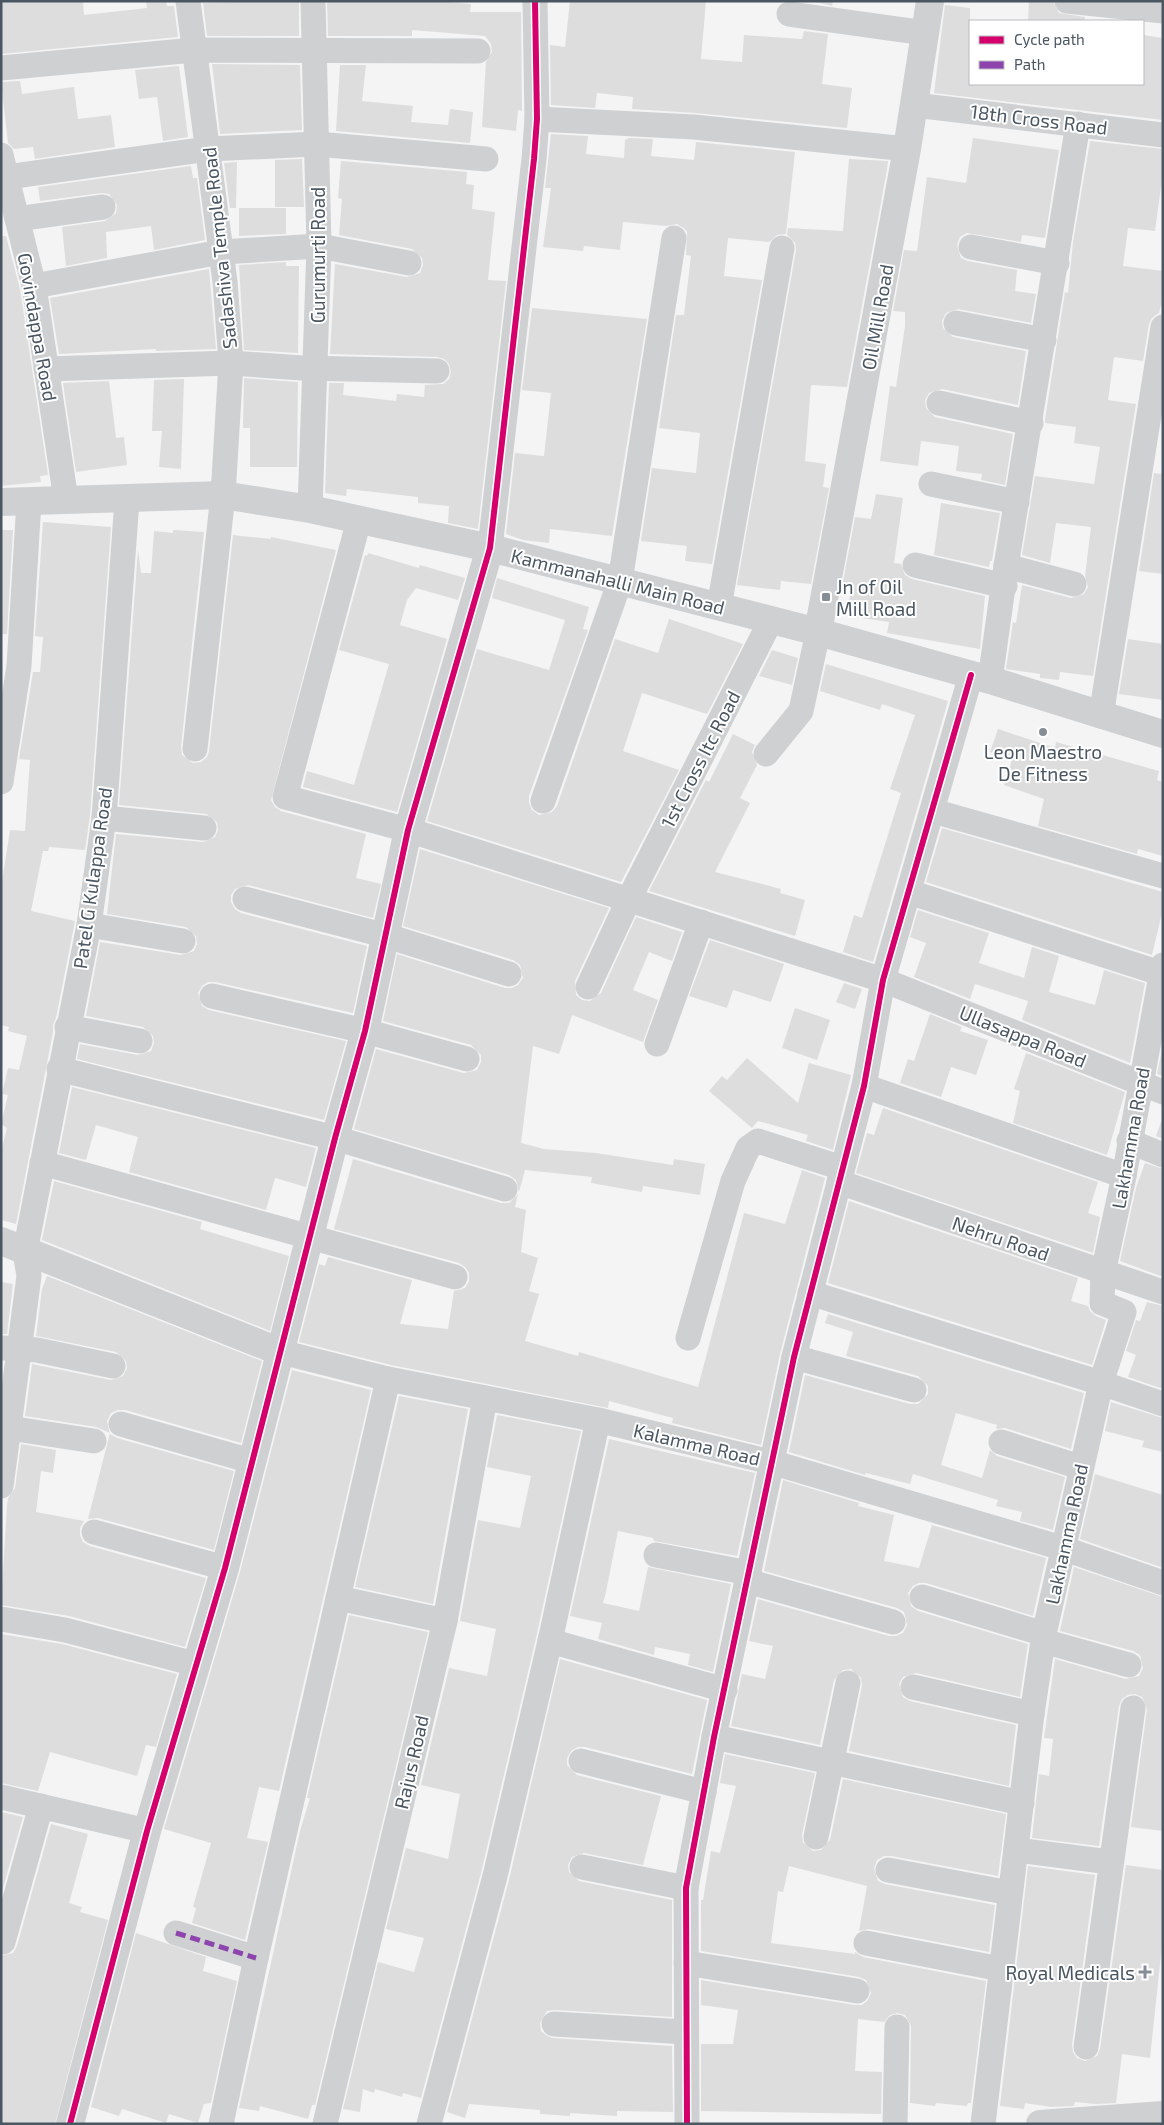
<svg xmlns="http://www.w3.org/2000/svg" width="1164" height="2125" font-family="'Exo 2',sans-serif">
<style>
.building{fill:#ddddde}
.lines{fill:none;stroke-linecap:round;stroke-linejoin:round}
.minor{stroke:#ced0d2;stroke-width:25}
.tertiary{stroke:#ced0d2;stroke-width:28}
.quiet{stroke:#8e44ad;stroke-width:5;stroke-dasharray:10 5;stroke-linecap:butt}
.cycleway-casing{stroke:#fff;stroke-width:9}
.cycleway{stroke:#d6006c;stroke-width:6}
.poi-dot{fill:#868d94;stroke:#fff;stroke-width:2}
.labels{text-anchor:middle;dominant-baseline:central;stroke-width:4;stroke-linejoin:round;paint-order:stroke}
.street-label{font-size:19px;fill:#4a5661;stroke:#fff}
.poi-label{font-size:19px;fill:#4a5661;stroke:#fff;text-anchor:start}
</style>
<rect width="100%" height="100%" fill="#f4f4f4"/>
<g class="building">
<path d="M1,1H83L84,15L147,8L146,1H166L167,6H174L178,37L1,54Z"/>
<path d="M274,1H299V36H207L203,3Z"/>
<path d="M327,1H435L471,4L470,12H521L522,111L518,110L516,131L482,127L486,62L492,52L491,44L485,36L412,30V36H328Z"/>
<path d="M570,1H706L701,59L742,62L744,35L802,39L804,31L828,34L822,84L852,88L847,128L695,113L632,109L633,97L597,93L595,108L551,105L550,45L565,47Z"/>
<path d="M812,1H833L832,6Z"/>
<path d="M1029,1H1053L1059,13L1085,17L1084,21H1028Z"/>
<path d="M945,5L970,8V84H1143V35L1163,38V120L934,93Z"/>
<path d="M212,64L300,65L302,130L220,134Z"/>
<path d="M340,65H366L362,101L413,106L411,122L448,125L450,109L473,112L470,143L336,131Z"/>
<path d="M179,66L188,137L163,141L157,97L139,99L135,70Z"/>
<path d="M20,81L22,94L74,87L78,119L111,115L115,147L35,159L33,147L14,149L8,143L1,82Z"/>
<path d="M551,134L588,136L586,154L624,158L625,140L629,138L653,139L651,156L694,160L696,142L795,152L786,234L777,235L769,242L728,238L724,276L762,280L712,564L685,561L687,546L641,541L652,468L696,473L700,433L659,428L676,315H684L691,256L686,255L687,232L685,229L677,224L666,226L623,222L620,250L584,246L583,251L543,247L551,188H545Z"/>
<path d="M973,138L1059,150L1045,238L1022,235L1021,242L967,233L960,237L957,245L961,258L968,261L1017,270L1015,291L1036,294L1031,323L958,309L946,313L942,321L943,328L953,337L1026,351L1018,405L942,389L929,393L925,400L926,408L935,417L1013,434L1005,485L981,480L982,474L956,471L959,446L921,441L918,466L880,461L890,386L896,387L905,326V312L893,311L904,250L917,251L927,177L966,183Z"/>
<path d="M1090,141L1163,149V172L1155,231L1128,228L1123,266L1163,271V298L1159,313L1152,318L1149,324L1143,361L1114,357L1108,400L1136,404L1093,676L1060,672L1059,680L1040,678V674L1006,669L1013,622L1016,623L1022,585L1071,598L1084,594L1088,587L1085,576L1091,527L1056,523L1050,563L1022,555L1035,476L1094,484L1100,447L1074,443L1076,427L1045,423V419L1065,292L1068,293L1073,242Z"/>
<path d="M302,159L304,207H275V160Z"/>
<path d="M849,159L888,161L887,170L847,387L811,385L805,461L826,464L823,487L829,488L811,584L781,581L780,590L737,585L796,250L795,243L787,235L788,228L843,231Z"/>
<path d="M341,161L467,172L466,184L474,185L472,209L495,212L488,280L506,281L478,529L448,523L449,506L418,503V497L347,489L346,496L325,493L329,383H344L343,395L396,401L397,394L424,397L425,385L443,384L449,379L451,372L449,364L444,359L437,357L330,354L335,264L407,277L420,273L423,265L422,258L412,249L339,235L342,199L338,198Z"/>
<path d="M237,162L236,208H230L224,163Z"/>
<path d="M191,166L193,178H197L205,240L154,250L151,226L106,232L107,258L66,266L62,227L105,221L116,213L117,205L109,194L102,193L40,201L38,187Z"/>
<path d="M239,208H286V234L239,236Z"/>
<path d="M1,236H6L20,289L48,475L40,476L41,482L1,486Z"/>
<path d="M286,262V266H299L298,353L244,350L239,265Z"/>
<path d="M209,269L216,349L156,351V349L59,354L50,298Z"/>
<path d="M532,308L647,319L612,536L550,529L549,543L523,540L506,534L515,453L544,456L551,393L522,390Z"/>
<path d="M244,378L298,382L297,467H250V428H243Z"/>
<path d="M184,379L181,469L159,467L162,431H152L154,380Z"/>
<path d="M109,381L116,438L124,437L127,465L76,472L63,383Z"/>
<path d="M1154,473L1163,474V574L1139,571Z"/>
<path d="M876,494L903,498L894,563L901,564L905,575L912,579L985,596L980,649L887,633L889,622L847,616L851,588L842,587L855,517L871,519Z"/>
<path d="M941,503L1000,513L992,561H990L989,567L934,555Z"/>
<path d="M43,522L111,527L90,816L85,850L49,847L48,851H43L31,911L75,921L56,1018L53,1025V1032L16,1224L1,1220V1151L7,1128L1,1124L8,1095L2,1094L8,1068L19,1070L27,1036L8,1031L9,1027L1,1025V888L10,830L25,831L30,760L19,759L33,672H40L43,637L35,636Z"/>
<path d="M1,530H13L7,634H1Z"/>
<path d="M173,530L204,532L181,747L182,755L193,763L201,762L207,757L209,751L233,535L271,539V537L336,550L271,800L275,807L281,811L366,834L356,878L381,884L373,918L248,885L235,889L231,895V902L235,909L241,913L367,946L353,1013L215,982H208L202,986L198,993L202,1006L209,1010L346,1041L324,1120L77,1059L80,1044L138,1055L151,1051L154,1043L153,1036L143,1027L86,1016L100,942L181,955L194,951L197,944L196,936L186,927L107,914L116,834L203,842L215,837L218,830L217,822L206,814L119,805L138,550L141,573H151L154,531L173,533Z"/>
<path d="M368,553L419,568L420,565L465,578L458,600L416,588L407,600L400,625L447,639L397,812L303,787L307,771L354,785L389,664L339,650L365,555L367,556Z"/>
<path d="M497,578L589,607L583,629L588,630L529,796V803L532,810L539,815L552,812L557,806L615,639L658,653L669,619L743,644L707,714L642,693L623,751L679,770L621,882L427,821L477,649L549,670L565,620L492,598Z"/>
<path d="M1128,639L1163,644V700L1119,694Z"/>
<path d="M772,650L798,658L792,685L759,676Z"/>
<path d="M826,664L948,701L873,962L843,952L854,915L862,918L901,793L890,789L915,715L882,704L880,710L820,691Z"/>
<path d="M998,729L1055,748L1056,742L1159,771L1157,780L1163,782V856L1138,849L1137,854L1038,826L1044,799L1004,785L1012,760L990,752Z"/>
<path d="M733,734L755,745L752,752L757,765L740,798L750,803L715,872L781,889L780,893L805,900L795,936L649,891L706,780L709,782Z"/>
<path d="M942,828L1163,892V909L1152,955L926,882Z"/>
<path d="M420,849L609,908L575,981L576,995L582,1000L590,1001L601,993L636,917L682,932L672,961L649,952L633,990L658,1000L643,1042L572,1015L559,1054L533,1046L521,1143L544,1149L596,1153L673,1165L674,1159L705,1164L700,1195L643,1186L642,1192L591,1183L592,1177L525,1170L519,1192L516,1180L509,1175L354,1129L376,1049L464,1073L477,1070L481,1062V1055L471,1045L383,1021L397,954L505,988H512L518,985L523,978L520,965L513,960L403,926Z"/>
<path d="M918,910L989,933L979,963L1024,978L1032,947L1059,956L1049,992L1095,1005L1104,970L1145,983L1130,1063L1022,1020L1028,1001L975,984L970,999L914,977L926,943L910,937Z"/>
<path d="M710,940L784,964L771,1002L733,990L727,1008L689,996Z"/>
<path d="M844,983L862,989L855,1009L836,1002Z"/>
<path d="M795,1008L830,1020L817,1060L782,1048Z"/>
<path d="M930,1014L962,1027L960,1031L988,1040L976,1075L951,1067L941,1097L900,1083L908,1059L914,1061Z"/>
<path d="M1163,1045V1076L1157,1074Z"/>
<path d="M1026,1053L1125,1092L1107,1155L1013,1123L1020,1091L1014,1089Z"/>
<path d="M747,1058L798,1103L809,1063L851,1075L833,1150L806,1141L808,1135L758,1121L752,1128L709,1091L722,1076L727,1080Z"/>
<path d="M72,1087L316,1148L306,1187L275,1178L266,1210L129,1172L138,1137L96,1125L86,1160L59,1153Z"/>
<path d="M883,1108L1098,1182L1088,1213L1100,1217L1093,1253L856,1173L867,1133L874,1135Z"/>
<path d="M1161,1122H1163V1139L1156,1136Z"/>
<path d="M353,1159L501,1203H509L518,1194L515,1207L526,1210L521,1252L538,1258L529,1291L539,1294L525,1341L578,1356L579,1352L698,1387L744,1213L785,1224L802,1170L825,1178L780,1354L761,1445L672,1423L673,1418L609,1401L608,1408L391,1365L299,1342L319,1264L325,1266L328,1257L412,1280L400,1324L448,1329L454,1291L465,1288L469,1281V1273L465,1267L459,1263L334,1229Z"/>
<path d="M1145,1163L1163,1169V1277L1120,1261L1136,1188Z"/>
<path d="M54,1181L202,1222L200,1229L289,1256L270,1331L42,1240Z"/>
<path d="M849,1201L1078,1278L1071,1301L1088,1306L1090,1311L1096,1316L1106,1320L1092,1365L828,1283Z"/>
<path d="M47,1276L262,1361L241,1443L125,1410H118L111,1413L107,1421L110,1434L117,1438L234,1471L214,1550L98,1518L88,1519L110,1433L96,1427L25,1416L32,1364L111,1380L123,1376L127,1368L126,1361L116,1352L36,1336L42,1289Z"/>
<path d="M1,1282L13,1284L7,1334H1Z"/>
<path d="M1147,1302L1163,1306V1389L1128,1377L1136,1355L1126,1351L1136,1320L1140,1321Z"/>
<path d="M828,1314L1084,1393L1071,1449L1005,1428L996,1429L997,1425L956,1413L941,1465L982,1478L990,1450L997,1456L1065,1477L1053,1530L1020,1521L1022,1512L996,1506L998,1500L913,1474L910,1484L866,1473L865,1475L789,1452L805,1375L910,1404H918L928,1394V1386L918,1376L846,1356L853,1332L825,1323Z"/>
<path d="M292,1370L371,1390L279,1791L259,1787L247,1838L268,1842L245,1940L192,1923L196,1908L193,1907L211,1843L164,1829L240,1572Z"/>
<path d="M399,1396L468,1409L433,1604L355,1587Z"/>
<path d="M1111,1402L1163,1418V1452L1142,1447L1144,1441L1105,1431Z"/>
<path d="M497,1415L581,1431L536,1638L481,1873L421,2098L403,2093L402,2097L375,2089L374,2093L363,2089L360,2112L343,2109L378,1962L414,1972L424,1938L386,1929L406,1848L448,1859L460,1794L421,1785L449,1668L487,1676L496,1629L460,1621L478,1520L520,1528L531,1476L487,1467Z"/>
<path d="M609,1439L755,1473L737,1556L654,1541L653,1538L618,1531L606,1592L603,1603L639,1611L648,1567L731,1584L713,1672L688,1665L690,1654L655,1647L654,1655L598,1639L602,1623L570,1616Z"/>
<path d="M21,1444L56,1450L53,1473L41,1471L36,1512L84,1521L80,1528V1535L83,1542L90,1546L206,1578L185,1647L69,1616L1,1605L7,1505L8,1498L15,1488Z"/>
<path d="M1095,1474L1163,1495V1568L1080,1539Z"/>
<path d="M783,1480L859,1503L858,1506L894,1515L884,1561L919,1568L932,1525L1046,1558L1033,1616L926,1583H919L913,1586L908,1593L911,1606L918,1611L1028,1644L1020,1697L916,1673L903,1677L899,1684L903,1697L910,1701L1016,1725L1009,1786L849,1751L862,1685L861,1678L851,1669L843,1670L834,1680L820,1745L731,1726L742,1674L765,1679L773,1646L749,1641L758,1599L889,1636H896L903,1633L907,1625L904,1612L897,1608L764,1571Z"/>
<path d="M1074,1567L1163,1597V1831L1131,1827L1147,1709L1142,1697L1135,1694L1128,1695L1122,1699L1119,1706L1099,1846L1032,1838L1039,1774L1049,1776L1053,1739L1044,1738L1055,1659L1126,1679L1139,1676L1143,1668L1140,1655L1133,1651L1060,1631Z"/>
<path d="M349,1615L428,1632L315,2105H312L308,2119L260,2106L259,2111L239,2108L300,1831L310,1798H307Z"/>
<path d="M1,1634L62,1644L177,1674L156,1747L146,1745L137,1776L50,1752L38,1791L1,1783Z"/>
<path d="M560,1659L707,1700L692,1774L585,1747H578L571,1751L567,1758V1765L577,1775L661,1796L643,1865L584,1853L572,1857L568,1865L569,1872L579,1881L672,1900V2017L555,2010L547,2011L540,2023L541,2031L547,2036L553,2038L672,2046L673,2112L617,2111V2116L570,2113V2116L540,2114V2110L469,2104L465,2118L447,2112L509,1880Z"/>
<path d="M725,1754L815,1773L802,1835L803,1842L813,1851L821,1850L830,1840L843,1779L1006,1814L998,1876L891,1856H884L877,1860L874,1868L878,1881L885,1884L995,1905L989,1952L869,1929L859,1931L867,1886L789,1866L783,1892L778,1891L771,1943L855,1954V1952L863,1957L986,1981L971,2103H968L967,2106L936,2103L935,2106L910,2103L911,2026L905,2015L897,2013L890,2015L884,2022L858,2019L855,2071L882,2072L881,2114L701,2111V2044H733L738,2010L701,2005V1980L855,2005H862L868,2000L871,1993L866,1980L859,1977L701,1951V1900H703L711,1851L720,1853L736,1786L720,1783Z"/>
<path d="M1,1812L23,1817L1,1895Z"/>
<path d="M51,1824L88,1834L69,1903L82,1907L80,1912L108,1920L55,2124H1V1956L13,1953L17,1946Z"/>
<path d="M1126,1865L1163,1870V1936L1150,2058L1122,2054L1116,2103L1096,2104L1075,2102L1074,2106L1051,2107L1025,2103L1024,2109L1000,2106L1028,1866L1095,1875L1072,2045L1073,2052L1077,2058L1085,2061L1097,2056L1100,2049Z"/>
<path d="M136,1933L206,1957L203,1971L237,1981L211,2103L204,2104L198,2123L169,2114L166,2123L122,2109L119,2116L91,2107Z"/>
</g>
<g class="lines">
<g class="minor">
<path d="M188,1L225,282L231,363L223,495L195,749"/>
<path d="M1067,1L1163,11"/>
<path d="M789,14L925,33"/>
<path d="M1,68L194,50L478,51"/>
<path d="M915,105L1163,135"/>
<path d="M537,119L694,127L907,149"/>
<path d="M1,155L34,286L66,500"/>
<path d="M7,177L208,149L317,144L486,159"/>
<path d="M17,219L103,207"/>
<path d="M971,247L1057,263"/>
<path d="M34,286L221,252L319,246L409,263"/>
<path d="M956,323L1044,340"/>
<path d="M46,369L231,363L302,368L437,371"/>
<path d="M939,403L1031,423"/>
<path d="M931,484L1017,502"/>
<path d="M310,509L319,246L313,1"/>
<path d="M359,520L285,797L408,830L883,980L1163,1092"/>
<path d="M490,548L534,159L537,119L535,1"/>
<path d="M915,565L1005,586"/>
<path d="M1006,566L1074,584"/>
<path d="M719,607L782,248"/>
<path d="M990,680L1006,566L1078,124"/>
<path d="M1101,716L1163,327"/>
<path d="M766,754L801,711L818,632"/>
<path d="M1,782L19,666L29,501"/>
<path d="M543,801L620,581L674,238"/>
<path d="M933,811L1163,876"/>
<path d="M104,818L204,828"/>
<path d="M909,892L1160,973"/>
<path d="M245,899L387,936L509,974"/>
<path d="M89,925L183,941"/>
<path d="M588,987L629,899L771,620"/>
<path d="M212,996L365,1031L467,1059"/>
<path d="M67,1027L140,1041"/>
<path d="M657,1044L701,922"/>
<path d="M59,1069L335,1138L505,1189"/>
<path d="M864,1086L1124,1176"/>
<path d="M1129,1141L1163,1155"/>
<path d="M42,1163L455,1277"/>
<path d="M839,1182L1163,1292"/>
<path d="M810,1293L1101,1383L1163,1404"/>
<path d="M688,1338L733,1181L748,1148L758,1141L842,1168"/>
<path d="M3,1348L37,1350L113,1366"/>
<path d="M281,1352L388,1379L598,1420L771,1462L1062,1548L1163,1583"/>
<path d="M794,1357L914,1390"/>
<path d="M121,1424L251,1461"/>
<path d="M9,1428L94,1441"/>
<path d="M1001,1442L1080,1467"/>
<path d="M1,1486L29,1276L25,1252L89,925L104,818L127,500"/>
<path d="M94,1532L225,1568"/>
<path d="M656,1555L749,1573"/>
<path d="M747,1581L893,1622"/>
<path d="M922,1597L1044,1634"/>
<path d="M338,1598L445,1621"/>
<path d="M1,1619L65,1630L195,1664"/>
<path d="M550,1641L725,1690"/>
<path d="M1043,1641L1129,1665"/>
<path d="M913,1687L1032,1714"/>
<path d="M714,1737L1022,1803"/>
<path d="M581,1761L704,1792"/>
<path d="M1,1797L147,1831"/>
<path d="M816,1837L848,1683"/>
<path d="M1016,1850L1110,1862"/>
<path d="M582,1867L686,1888"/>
<path d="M888,1870L1010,1893"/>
<path d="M176,1933L256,1958"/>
<path d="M3,1942L41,1806"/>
<path d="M866,1943L1001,1969"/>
<path d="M686,1963L857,1991"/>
<path d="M554,2024L686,2032"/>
<path d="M1086,2047L1133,1708"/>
<path d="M221,2124L256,1958L388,1379"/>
<path d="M325,2124L445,1621L485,1398"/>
<path d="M429,2124L495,1876L550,1641L598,1420"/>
<path d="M687,2124L686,1888L714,1737L794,1357L864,1086L883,980L971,675"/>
<path d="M895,2124L897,2027"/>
<path d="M983,2124L1032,1714L1044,1634L1101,1383L1124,1312L1102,1303L1103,1273L1124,1176L1163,965"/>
</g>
<g class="tertiary">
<path d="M1,502L223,495L310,509L490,548L818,632L990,680L1163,734"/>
<path d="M818,632L907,149L930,1"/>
<path d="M1,1241L281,1352"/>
<path d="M70,2124L147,1831L225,1568L335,1138L365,1031L408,830L490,548"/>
<path d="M1040,2124L1163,2115"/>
</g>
<path class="quiet" d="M176,1933L256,1958"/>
<g class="cycleway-casing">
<g id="cycleway">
<path d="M70,2124L147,1831L225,1568L335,1138L365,1031L408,830L490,548L534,159L537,119L535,1"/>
<path d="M687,2124L686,1888L714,1737L794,1357L864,1086L883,980L971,675"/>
</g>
</g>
<use href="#cycleway" class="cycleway"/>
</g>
<g class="poi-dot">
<rect x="821" y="592" width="10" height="10" rx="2.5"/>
<circle cx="1043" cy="732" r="5"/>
<path d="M1142.5 1964.5h5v5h5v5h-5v5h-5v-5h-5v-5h5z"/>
</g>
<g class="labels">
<g class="street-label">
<text transform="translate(1039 119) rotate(7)">18th Cross Road</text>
<text transform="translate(219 248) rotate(-96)">Sadashiva Temple Road</text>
<text transform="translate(317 255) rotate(-90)">Gurumurti Road</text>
<text transform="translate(877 317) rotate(-80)">Oil Mill Road</text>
<text transform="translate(38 327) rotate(80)">Govindappa Road</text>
<text transform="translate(618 581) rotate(14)">Kammanahalli Main Road</text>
<text transform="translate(700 759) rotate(-63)">1st Cross Itc Road</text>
<text transform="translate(92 878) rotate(-82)">Patel G Kulappa Road</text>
<text transform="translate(1023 1036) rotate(22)">Ullasappa Road</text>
<text transform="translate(1130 1138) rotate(-80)">Lakhamma Road</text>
<text transform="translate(1001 1238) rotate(19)">Nehru Road</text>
<text transform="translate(697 1444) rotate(13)">Kalamma Road</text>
<text transform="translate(1066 1534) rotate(-78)">Lakhamma Road</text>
<text transform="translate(411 1762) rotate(-77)">Rajus Road</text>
</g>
<g class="poi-label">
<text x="836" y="586">Jn of Oil<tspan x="836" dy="22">Mill Road</tspan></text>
<text x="1043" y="751" text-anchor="middle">Leon Maestro<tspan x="1043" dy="22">De Fitness</tspan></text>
<text x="1135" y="1972" text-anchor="end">Royal Medicals</text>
</g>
</g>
<rect width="1164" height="2125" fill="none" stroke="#4a5661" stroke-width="5"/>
<rect x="969" y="20" width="175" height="65" fill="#ffffff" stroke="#b7bbc0"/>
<rect x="979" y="36" width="25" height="8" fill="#d6006c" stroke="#b7bbc0"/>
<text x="1014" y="45" font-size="15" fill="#4a5661">Cycle path</text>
<rect x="979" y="61" width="25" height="8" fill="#8e44ad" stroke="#b7bbc0"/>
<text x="1014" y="70" font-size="15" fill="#4a5661">Path</text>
</svg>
